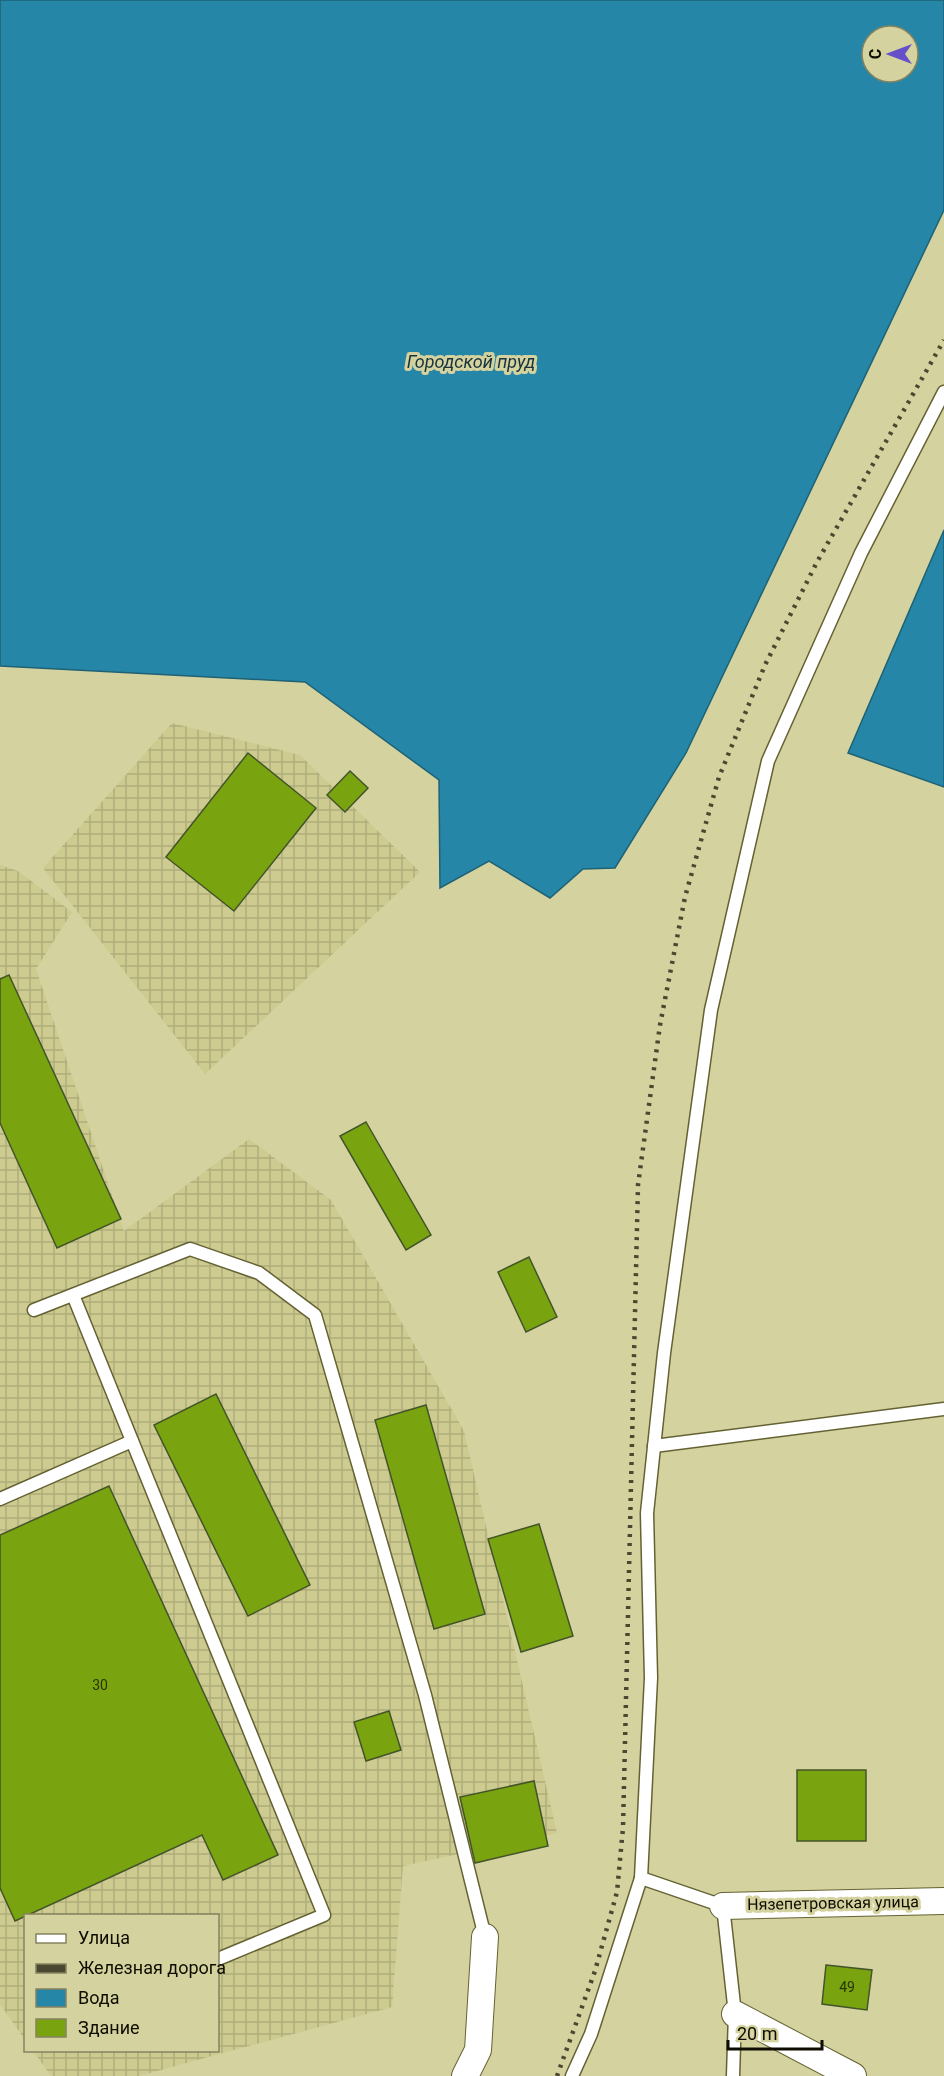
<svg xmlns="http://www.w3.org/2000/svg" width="944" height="2076" font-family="Roboto,sans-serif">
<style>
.industrial{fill:url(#industrial-grid)}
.water{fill:#2686a7;stroke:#1f6275;stroke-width:1.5;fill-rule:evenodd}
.building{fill:#7aa40f;stroke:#44542a;stroke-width:1.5}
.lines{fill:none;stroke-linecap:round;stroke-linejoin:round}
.service-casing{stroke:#646233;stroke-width:15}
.minor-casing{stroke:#646233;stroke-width:28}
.service{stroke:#fff;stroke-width:12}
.minor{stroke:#fff;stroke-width:26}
.rail{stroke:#4a4830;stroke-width:4.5;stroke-dasharray:3 6;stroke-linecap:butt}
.labels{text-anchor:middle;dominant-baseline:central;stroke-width:6;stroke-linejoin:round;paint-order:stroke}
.number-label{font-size:14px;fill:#293304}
.street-label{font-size:16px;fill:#0e0d00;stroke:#d4d29f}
.water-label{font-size:18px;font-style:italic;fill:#17333e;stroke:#d4d29f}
</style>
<defs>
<pattern id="industrial-grid" width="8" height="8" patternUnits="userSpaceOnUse" patternTransform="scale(1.5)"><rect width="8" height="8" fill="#cdcb90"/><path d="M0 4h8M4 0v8" fill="none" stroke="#afad7a"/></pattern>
</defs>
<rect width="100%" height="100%" fill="#d4d29f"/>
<g class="industrial">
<path d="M172,723L300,755L420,872L205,1074L43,868Z"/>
<path d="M0,865L18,871L72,912L36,969L124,1231L249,1139L331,1200L464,1431L557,1833L403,1866L392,2007L139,2076H51L33,2051L218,2050V1916H26L25,2040L0,2004Z"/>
</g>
<g class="water">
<path d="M0,0H944V210L686,753L615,868L583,869L550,898L489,861L440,888L439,780L305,682L0,666ZM872,36H908V72H872Z"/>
<path d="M944,530V787L848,753Z"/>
</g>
<g class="building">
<path d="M248,753L316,808L234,911L166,857Z"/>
<path d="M350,771L368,788L345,812L327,795Z"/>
<path d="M9,975L121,1219L57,1248L0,1123V979Z"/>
<path d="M366,1122L431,1235L406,1250L340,1136Z"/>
<path d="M529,1257L557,1317L526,1332L498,1272Z"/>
<path d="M216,1394L310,1585L248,1616L154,1425Z"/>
<path d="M426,1405L485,1614L434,1629L375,1420Z"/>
<path d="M109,1486L278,1855L223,1880L202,1835L15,1921L0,1888V1535Z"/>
<path d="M539,1524L573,1636L521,1652L488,1539Z"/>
<path d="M389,1711L401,1750L366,1761L354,1722Z"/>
<rect x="797" y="1770" width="69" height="71"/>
<path d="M534,1781L548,1846L475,1863L460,1797Z"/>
<path d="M826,1965L872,1970L867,2010L822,2004Z"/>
</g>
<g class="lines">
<g class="service-casing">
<g id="service">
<path d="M73,1295L324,1915L218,1959"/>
<path d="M34,1310L190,1249L259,1273L315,1315L425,1695L485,1937"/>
<path d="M654,1446L944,1409"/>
<path d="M0,1499L132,1441"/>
<path d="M641,1878L723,1906L735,2014L733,2076"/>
<path d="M572,2076L591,2034L641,1878L651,1678L647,1513L664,1353L711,1010L768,761L861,553L944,392"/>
</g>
</g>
<g class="minor-casing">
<g id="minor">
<path d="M723,1906L944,1901"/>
<path d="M735,2014L853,2076"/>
<path d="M465,2076L478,2050L485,1937"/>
</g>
</g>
<use href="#service" class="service"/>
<use href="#minor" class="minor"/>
<path class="rail" d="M557,2076L595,1971L617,1892L623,1828L638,1185L660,1025L685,897L719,777L765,665L817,562L944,340"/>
</g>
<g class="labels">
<g class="number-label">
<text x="100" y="1685">30</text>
<text x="847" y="1987">49</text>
</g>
<g class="street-label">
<text transform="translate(833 1903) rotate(-1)">Нязепетровская улица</text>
</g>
<g class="water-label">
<text x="471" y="361">Городской пруд</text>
</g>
</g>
<rect x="24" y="1914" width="195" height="138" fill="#d4d29f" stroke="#85835f" stroke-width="1.5"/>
<rect x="36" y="1934" width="30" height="9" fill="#ffffff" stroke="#85835f" stroke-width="1.5"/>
<text x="78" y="1944" font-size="18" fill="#0e0d00">Улица</text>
<rect x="36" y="1964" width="30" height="9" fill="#4a4830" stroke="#85835f" stroke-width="1.5"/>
<text x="78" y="1974" font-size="18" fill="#0e0d00">Железная дорога</text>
<rect x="36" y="1989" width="30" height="18" fill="#2686a7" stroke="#85835f" stroke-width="1.5"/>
<text x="78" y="2004" font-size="18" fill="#0e0d00">Вода</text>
<rect x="36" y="2019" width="30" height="18" fill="#7aa40f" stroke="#85835f" stroke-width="1.5"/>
<text x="78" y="2034" font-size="18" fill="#0e0d00">Здание</text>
<g transform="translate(890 54) rotate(270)"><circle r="28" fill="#d4d29f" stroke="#85835f" stroke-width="1.5"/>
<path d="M0-4.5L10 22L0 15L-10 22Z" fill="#6550c9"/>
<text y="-9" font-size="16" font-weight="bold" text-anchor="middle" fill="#0e0d00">С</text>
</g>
<path d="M728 2040v9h94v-9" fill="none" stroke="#0e0d00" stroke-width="3"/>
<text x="737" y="2040" font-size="18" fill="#0e0d00" stroke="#d4d29f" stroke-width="4.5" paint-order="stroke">20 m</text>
</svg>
